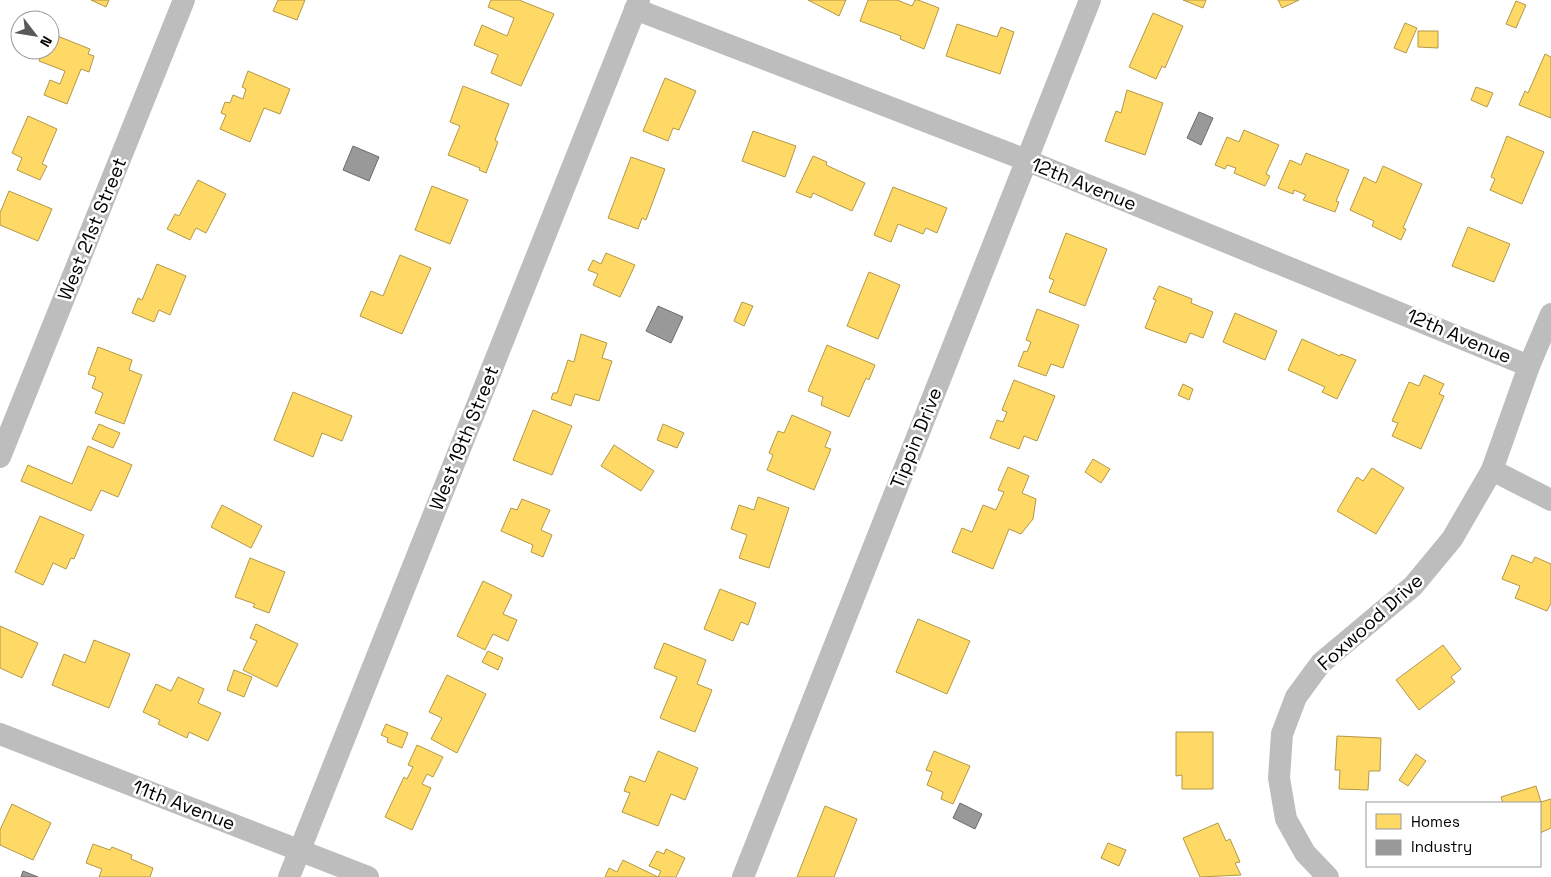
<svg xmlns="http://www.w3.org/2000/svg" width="1551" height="877" font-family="'Space Grotesk',sans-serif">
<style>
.homes{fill:#ffd966;stroke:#b29847}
.industry{fill:#999;stroke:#6b6b6b}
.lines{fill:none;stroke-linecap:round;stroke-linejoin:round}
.street{stroke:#bdbdbd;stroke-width:22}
.labels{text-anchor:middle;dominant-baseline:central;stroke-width:5;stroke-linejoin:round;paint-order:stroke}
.street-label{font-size:19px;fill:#000;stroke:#fff}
</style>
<rect width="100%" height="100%" fill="#fff"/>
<g class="homes">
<path d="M91,0H109L106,7Z"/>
<path d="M278,0H305L297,20L273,11Z"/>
<path d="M491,0H519L554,14L521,86L491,73L498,55L474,45L482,25L507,36L514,18L488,7Z"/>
<path d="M808,0H846L839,16Z"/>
<path d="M868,0H897L912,6L915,0H918L939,8L924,49L900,39L901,36L860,21Z"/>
<path d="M1183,0H1206L1203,8Z"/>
<path d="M1278,0H1299L1282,8Z"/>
<path d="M1516,1L1526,5L1516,28L1506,24Z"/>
<path d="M1153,13L1183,26L1165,68L1162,66L1156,79L1129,67Z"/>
<path d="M1405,23L1417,28L1406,53L1394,48Z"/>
<path d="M957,24L997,37L1001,27L1014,32L1000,74L946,56Z"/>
<path d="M1418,31H1438V48L1418,47Z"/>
<path d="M50,33L90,49L88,54L94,56L89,72L81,69L67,104L44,95L50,80L60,84L65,71L39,61L44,50H50Z"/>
<path d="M1545,54L1551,57V118L1519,105L1525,91L1528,93Z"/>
<path d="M248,71L290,89L280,114L264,108L250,142L220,129L226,115L221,113L225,102L230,103L233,95L243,99L246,89L242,87Z"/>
<path d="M665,78L696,91L679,130L673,128L668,141L643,131Z"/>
<path d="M463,86L509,104L495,140L498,142L486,173L479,170L480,168L448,155L460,126L450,122Z"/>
<path d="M1476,87L1493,93L1487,107L1471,100Z"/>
<path d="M1127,90L1163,103L1145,155L1105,141L1116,111L1121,113Z"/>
<path d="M28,116L57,129L42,164L47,166L40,180L17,170L22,158L12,153Z"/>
<path d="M1244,130L1279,145L1266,174L1270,176L1265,186L1234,173L1236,168L1227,165L1225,169L1215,165L1227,137L1239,142Z"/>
<path d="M753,131L796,146L785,177L742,161Z"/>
<path d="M1507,136L1544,152L1522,204L1490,190L1495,179L1491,177Z"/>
<path d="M1306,153L1349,170L1336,201L1339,202L1335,212L1303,200L1306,195L1294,190L1293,194L1278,188L1290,160L1301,165Z"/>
<path d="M813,156L827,162L826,165L865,183L852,211L813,193L811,198L796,192Z"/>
<path d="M631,157L665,169L646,220L642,218L638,229L608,218Z"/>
<path d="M1383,166L1422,184L1403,228L1406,229L1401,240L1372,226L1374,221L1350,210L1364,177L1376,183Z"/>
<path d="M198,180L226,194L206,233L196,228L190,240L167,229L175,214L179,216Z"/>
<path d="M432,186L468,200L450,244L415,230Z"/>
<path d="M893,187L947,208L937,233L926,228L923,234L898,224L891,242L874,235Z"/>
<path d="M9,191L52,209L38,241L0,225V213Z"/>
<path d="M1468,227L1510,244L1494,282L1452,266Z"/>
<path d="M1066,233L1107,249L1085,306L1049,292L1054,280L1049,278Z"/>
<path d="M606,253L635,265L620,297L593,285L598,274L588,270L593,260L601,264Z"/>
<path d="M400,255L431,268L402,334L360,316L371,291L383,296Z"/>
<path d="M157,264L186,276L170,315L159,310L154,322L132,313L138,298L142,300Z"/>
<path d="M869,272L900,285L878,339L847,326Z"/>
<path d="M1159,286L1192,299L1191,303L1213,312L1203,338L1190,333L1186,343L1145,328L1156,300L1153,299Z"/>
<path d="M742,302L753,306L744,326L734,321Z"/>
<path d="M1037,309L1079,325L1063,368L1051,364L1046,376L1018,366L1024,351L1027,352L1031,342L1026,340Z"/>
<path d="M1235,313L1277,331L1265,360L1223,342Z"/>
<path d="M581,334L607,343L602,358L612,361L599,401L575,394L571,406L551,399L553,393H557L568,360L574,362Z"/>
<path d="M1302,339L1340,356L1341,354L1356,360L1337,399L1322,392L1325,387L1288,370Z"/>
<path d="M827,345L875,365L869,380L866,378L849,417L821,405L823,397L808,391Z"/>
<path d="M98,347L132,360L129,370L142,375L124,424L95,413L103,393L92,388L96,377L88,374Z"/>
<path d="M1424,375L1444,384L1439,394L1444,396L1421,449L1392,436L1398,423L1392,421L1409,382L1419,386Z"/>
<path d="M1014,380L1055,396L1037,441L1024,436L1019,449L990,438L997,420L1003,422L1007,412L1002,410Z"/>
<path d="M1183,384L1193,389L1189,400L1178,395Z"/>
<path d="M293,392L352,416L342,441L322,433L313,457L274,440Z"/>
<path d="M533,410L572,426L552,475L513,460Z"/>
<path d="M792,415L831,432L825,447L831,449L814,490L767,470L773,455L769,453L778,431L784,433Z"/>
<path d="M99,424L120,433L113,448L92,439Z"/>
<path d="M663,424L684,433L677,448L657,440Z"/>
<path d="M614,445L654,471L641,491L601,466Z"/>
<path d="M88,446L132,465L118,497L101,490L91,511L21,481L28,465L72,484Z"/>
<path d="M1093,459L1110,469L1101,483L1085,472Z"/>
<path d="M1008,467L1029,476L1022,493L1036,499L1033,519L1021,534L1009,529L993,569L952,552L962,528L972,532L983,505L996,510L1004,492L998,490Z"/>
<path d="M1372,468L1404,488L1376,534L1337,511L1357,477L1363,481Z"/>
<path d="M758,497L789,508L769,568L739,558L747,535L731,529L739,505L754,510Z"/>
<path d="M522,499L550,510L541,530L552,535L543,557L531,552L533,545L501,531L511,508L517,510Z"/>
<path d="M222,505L262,526L251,548L211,527Z"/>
<path d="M40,516L84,535L74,559L71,558L66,569L53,563L43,585L15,572Z"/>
<path d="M1512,555L1532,563L1535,557L1551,564V603L1547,611L1515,598L1520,586L1502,579Z"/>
<path d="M250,558L285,572L269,613L253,607L255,604L235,597Z"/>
<path d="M483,581L512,595L503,614L517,620L508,641L493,634L485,650L457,636Z"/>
<path d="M720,589L756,603L748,625L741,622L733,641L704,629Z"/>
<path d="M918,619L970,641L947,694L896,672Z"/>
<path d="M256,624L298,644L277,687L243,670L257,641L250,638Z"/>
<path d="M0,626L38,643L22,678L0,668Z"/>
<path d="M94,640L130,654L109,708L52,685L64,654L85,663Z"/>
<path d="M664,643L706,660L697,684L712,690L695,732L660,718L677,677L654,668Z"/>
<path d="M1443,645L1461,669L1451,677L1455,682L1419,710L1396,680Z"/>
<path d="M488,651L503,658L498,670L482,662Z"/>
<path d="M234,670L252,677L244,697L227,690Z"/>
<path d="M447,675L486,694L457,753L431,739L442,718L429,712Z"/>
<path d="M178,677L204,689L198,703L221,713L208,741L189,732L187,738L158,724L160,720L143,712L156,684L171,691Z"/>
<path d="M386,724L408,733L402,748L387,742L388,738L381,735Z"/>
<path d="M1176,732H1213V789H1182V775L1176,776Z"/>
<path d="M1337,736L1381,738L1380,771H1369L1368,790L1339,789L1340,770H1335Z"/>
<path d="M417,745L443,757L433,777L427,774L422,784L431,788L412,830L385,817L404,777L407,779L413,767L408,765Z"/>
<path d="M658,751L698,768L685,800L671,794L658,826L622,812L630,793L624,791L630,776L645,782Z"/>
<path d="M934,751L970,766L953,804L941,799L943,792L927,785L932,772L926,770Z"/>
<path d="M1416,754L1426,761L1408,786L1399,780Z"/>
<path d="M1536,786L1541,802L1551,799V828L1540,833V803H1503L1501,797Z"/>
<path d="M12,804L51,823L33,860L0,845V830Z"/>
<path d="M825,806L857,819L834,877H797Z"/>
<path d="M1218,823L1226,841L1230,839L1240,862L1235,863L1241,875L1200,877L1183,838Z"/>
<path d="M1108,843L1126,850L1119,866L1101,858Z"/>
<path d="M93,844L110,850L112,847L132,855L131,859L153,868L150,877H99L102,869L86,863Z"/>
<path d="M666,849L685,858L676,877H658L661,871L649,866L657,851L664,854Z"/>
<path d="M623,860L658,877H605L609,868L617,872Z"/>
</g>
<g class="industry">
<path d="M1199,112L1213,118L1201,145L1187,138Z"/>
<path d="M353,146L379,157L369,181L343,170Z"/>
<path d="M658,306L683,317L671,343L646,331Z"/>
<path d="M960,803L982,814L975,829L953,818Z"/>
<path d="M23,871L38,877H21Z"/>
</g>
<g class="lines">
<g class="street">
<path d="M635,9L1026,160L1529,366"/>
<path d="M0,457L184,0"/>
<path d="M1492,470L1551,500"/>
<path d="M0,734L368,877"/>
<path d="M289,877L639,0"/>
<path d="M743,877L1090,0"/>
<path d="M1328,877L1305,853L1286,819L1279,778L1282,734L1296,697L1321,663L1413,586L1452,539L1492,470L1529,366L1551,314"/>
</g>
</g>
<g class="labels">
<g class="street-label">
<text transform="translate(1084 184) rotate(22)">12th Avenue</text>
<text transform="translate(92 229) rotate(-68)">West 21st Street</text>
<text transform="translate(1459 336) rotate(23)">12th Avenue</text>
<text transform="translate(464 438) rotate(-68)">West 19th Street</text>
<text transform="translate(916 438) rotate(-68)">Tippin Drive</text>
<text transform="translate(1370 622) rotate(-42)">Foxwood Drive</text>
<text transform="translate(184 805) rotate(21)">11th Avenue</text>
</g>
</g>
<rect x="1366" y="802" width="175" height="65" fill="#ffffff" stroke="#999999"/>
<rect x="1376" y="814" width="25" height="15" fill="#ffd966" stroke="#999999"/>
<text x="1411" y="827" font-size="15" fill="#000000">Homes</text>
<rect x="1376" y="840" width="25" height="15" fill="#999999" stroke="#999999"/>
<text x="1411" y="852" font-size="15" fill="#000000">Industry</text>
<g transform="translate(35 35) rotate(121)"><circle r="24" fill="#ffffff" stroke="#999999"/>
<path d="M0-4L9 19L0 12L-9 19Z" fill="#595959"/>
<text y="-8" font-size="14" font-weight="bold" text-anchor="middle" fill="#000000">N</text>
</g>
</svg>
